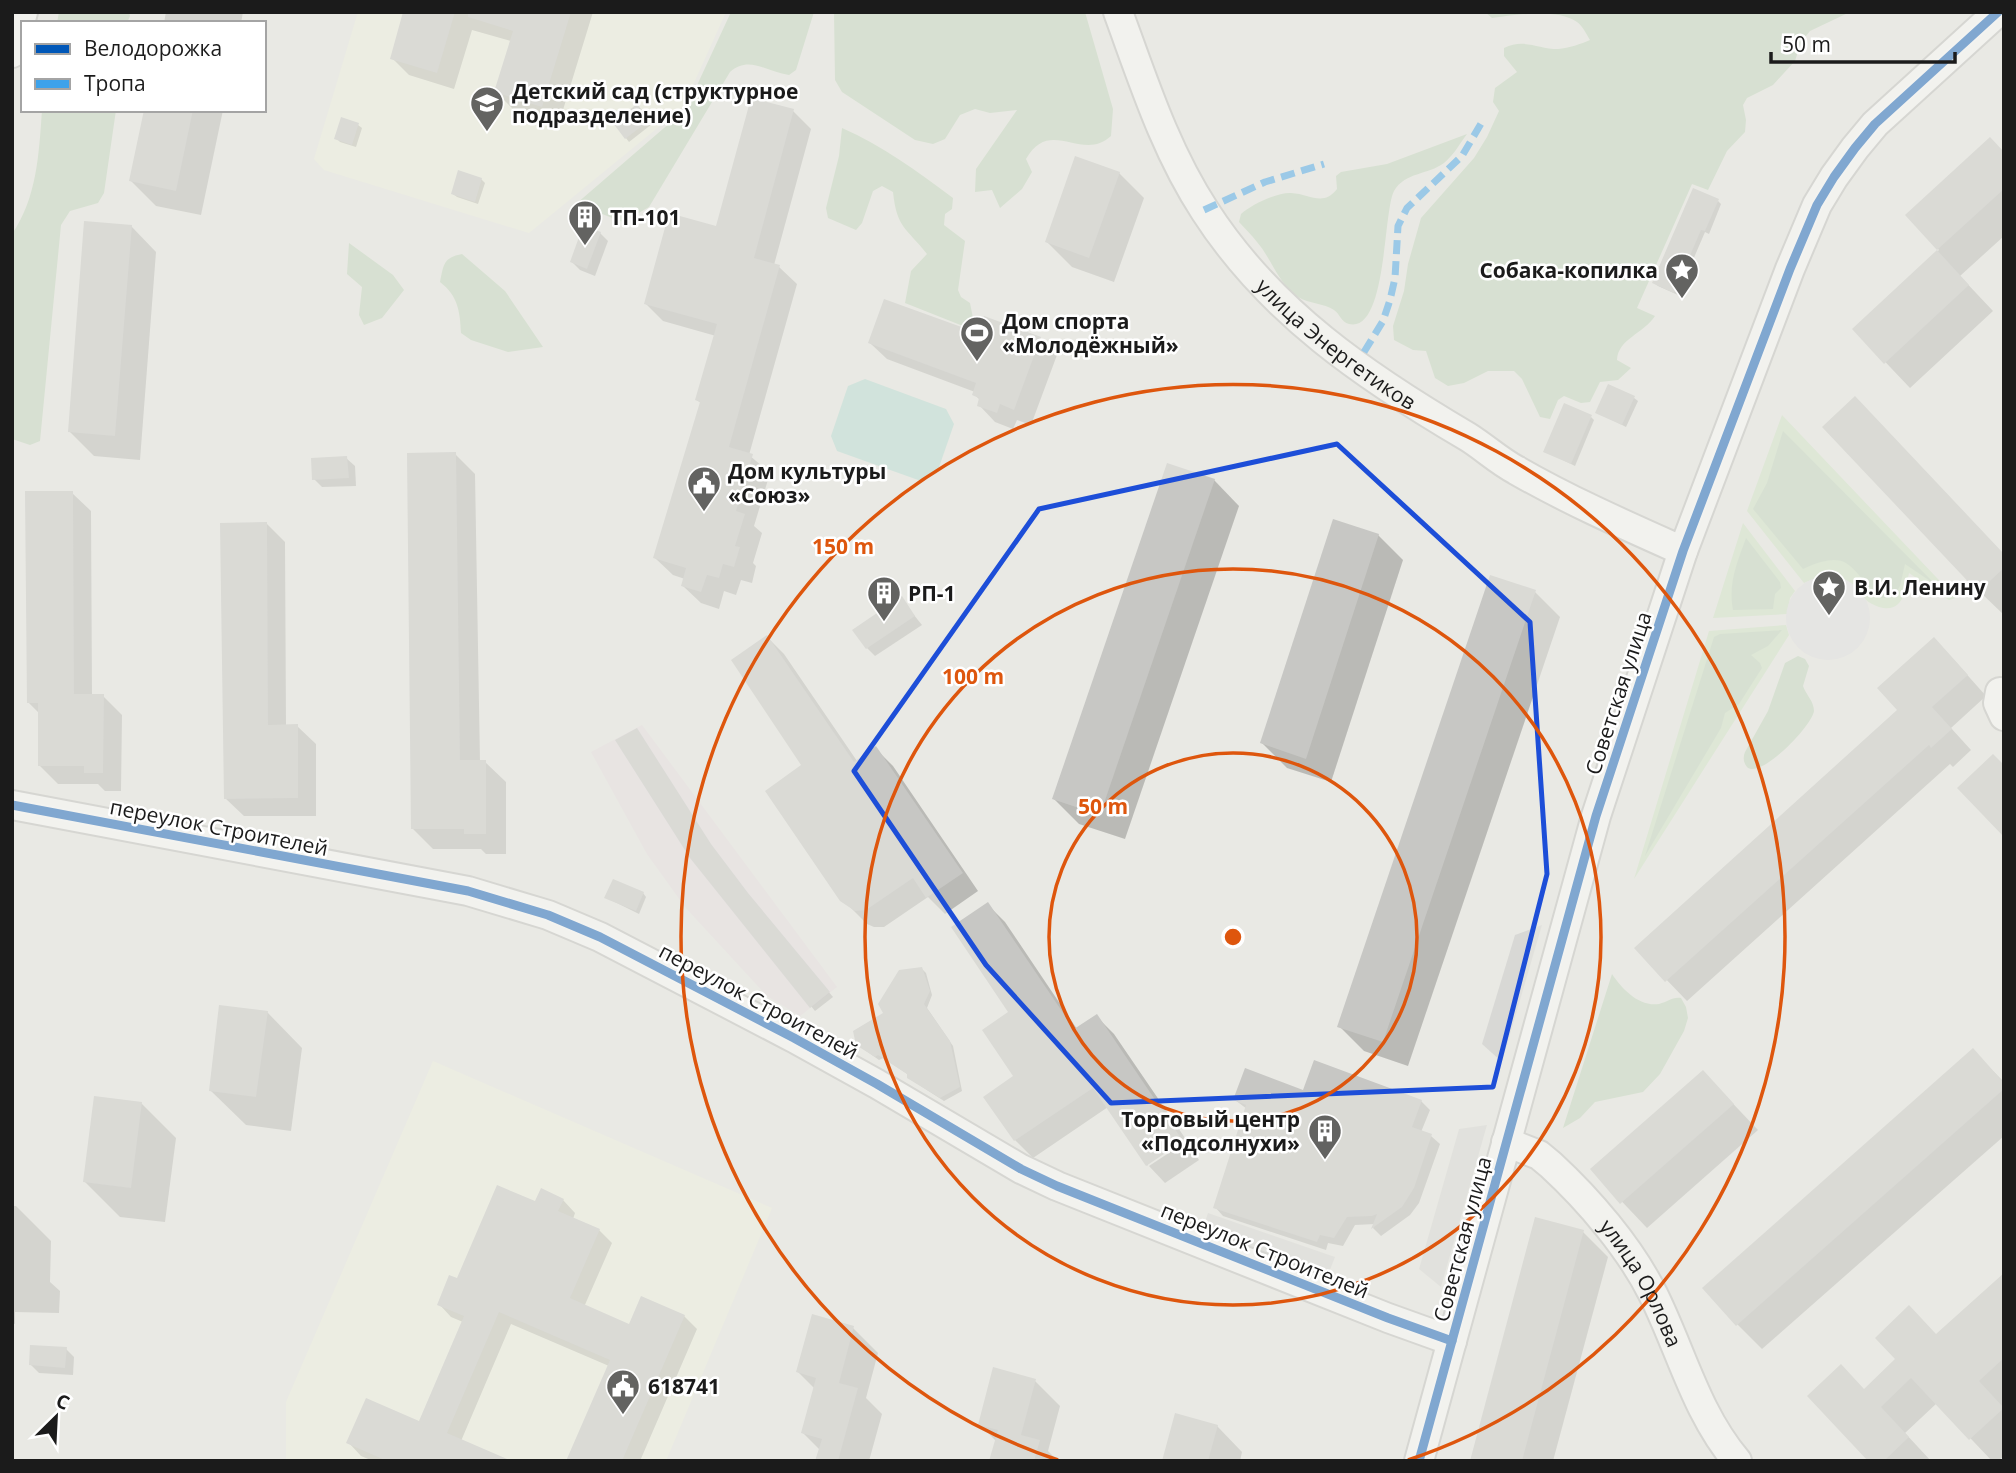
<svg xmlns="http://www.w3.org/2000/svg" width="2016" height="1473" font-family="'Open Sans',sans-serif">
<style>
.residential{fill:#d8d8d5}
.industrial{fill:#e6dde1}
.education{fill:#f0f2e0}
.grass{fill:#d0e4c6}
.forest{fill:#c1d6bc}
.pitch{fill:#b4dcd2}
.plaza{fill:#e0dfe2}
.shadow{fill:#0003}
.building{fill:#c7c7c4}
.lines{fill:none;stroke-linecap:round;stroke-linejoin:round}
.minor-casing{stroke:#bfbfbc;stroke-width:32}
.minor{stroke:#fcfcfb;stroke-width:28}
.quiet{stroke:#3da2ea;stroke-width:7;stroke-dasharray:14 7;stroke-linecap:butt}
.cycleway-casing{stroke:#fff;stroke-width:13}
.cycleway{stroke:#0057b8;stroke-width:9}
.marked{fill:none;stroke:#1d4ed8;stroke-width:5;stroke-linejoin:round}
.ring{fill:none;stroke:#de560d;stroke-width:3.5}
.labels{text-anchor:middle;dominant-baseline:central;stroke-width:5;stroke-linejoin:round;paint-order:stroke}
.poi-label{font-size:21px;font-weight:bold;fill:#1b1b1b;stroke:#fff;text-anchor:start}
.street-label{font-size:21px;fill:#1b1b1b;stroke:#fff}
.centre{fill:#de560d;stroke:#fff;stroke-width:3.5}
.ring-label{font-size:21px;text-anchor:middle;font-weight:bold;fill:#de560d;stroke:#fff;stroke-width:5;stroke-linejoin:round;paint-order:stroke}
</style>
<rect width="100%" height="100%" fill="#e9e9e4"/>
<g class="residential">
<path d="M1542,925L1502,1062L1482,1044L1515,935Z"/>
<path d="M1487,1125L1441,1287L1419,1269L1459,1129Z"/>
<path d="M1208,1213L1335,1257L1325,1283L1201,1233Z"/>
</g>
<path class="industrial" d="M642,725L837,987L800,1016L767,996L685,907L647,854L591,752Z"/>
<g class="education">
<path d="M358,12H726L683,107L529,233L324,170L314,159Z"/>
<path d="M433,1061L772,1208L666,1461H286V1402Z"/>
</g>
<g class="grass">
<path d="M1782,415L1956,598L1949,600L1909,573C1905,590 1904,614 1879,607C1874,605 1869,603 1865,599C1859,592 1855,585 1846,580C1831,573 1818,577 1804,583L1747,511Z"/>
<path d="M1743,523L1795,591L1790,598L1787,614L1713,618Z"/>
<path d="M1786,625L1789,635L1634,879L1709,631Z"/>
</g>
<g class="forest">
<path d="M59,12H129L130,16L127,23H57Z"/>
<path d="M731,12H814L796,70L789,75C767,72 749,55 730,72L649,207L623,222L576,204L686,109Z"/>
<path d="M834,12H1085L1113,109L1111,136C1082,163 1050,116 1026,159L1032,172L1022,189L1000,208L992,190L975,192L976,169L1017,110L990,113L975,109L960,115L945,139L933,144L915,140L842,92L835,80Z"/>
<path d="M1485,12H1850L1810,31L1801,42L1795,61L1773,85L1747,98L1743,105L1746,120L1745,132L1727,151L1708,190L1692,184L1637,308L1655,316C1643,334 1618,339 1617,360L1631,368L1618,380L1600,382L1590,402L1581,403L1564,396L1558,400L1550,419L1540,417L1522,379L1514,371H1488L1464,383L1448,386L1435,378L1426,351L1413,350L1394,340L1393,326L1404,291L1408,264L1421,218L1474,158L1487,137L1499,111L1493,102L1495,88L1517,72L1504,56V48C1524,38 1538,49 1558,49C1569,48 1581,44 1590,40C1587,35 1582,25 1577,22C1557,8 1514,15 1492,18Z"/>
<path d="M42,110H116L104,193L98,203L70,211L61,225L40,441L30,445L12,439V234C37,198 39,153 42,110Z"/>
<path d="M842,128C883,146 917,171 953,198L952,209L945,214L944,225L965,241L958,290L961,297L970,303L973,318L968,328L905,303L911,271L927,254C906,227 897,229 893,192L882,186L873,191L862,223L856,230L828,218L826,208L839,156Z"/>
<path d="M1467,134C1460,143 1454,155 1444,163C1428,175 1405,172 1394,191C1383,212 1387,333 1349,324C1341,322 1340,314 1334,310C1324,303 1309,304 1298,297C1280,286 1271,258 1257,242C1252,235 1245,229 1239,222L1241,214C1251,205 1278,192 1291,193C1310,194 1323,207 1337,189L1336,176L1341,172L1387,164Z"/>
<path d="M349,243L393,275L404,290L382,318L364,325L359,315L362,287L347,274Z"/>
<path d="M462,254L505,291L543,347L508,352L471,340L461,333C460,311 458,296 440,282C444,264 443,258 462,254Z"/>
<path d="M1783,431L1936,585L1905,564L1900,586L1893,597L1882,598C1848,572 1854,546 1803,569L1753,509L1767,483Z"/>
<path d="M1746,538L1780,582L1781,588L1775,594L1773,609L1733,610C1728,583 1737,563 1746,538Z"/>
<path d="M1782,630L1768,646L1751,655L1760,663L1762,668L1739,704L1725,713L1721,728L1645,856L1714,637L1720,634Z"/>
<path d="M1798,656L1805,659L1809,666L1803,686C1806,695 1814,701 1814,711C1812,726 1760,780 1747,767C1743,762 1743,757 1745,752L1768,711L1785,663Z"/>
<path d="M1612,974C1622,989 1639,1007 1659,1004C1668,1002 1671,997 1681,998L1686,1007L1688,1018L1684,1031L1660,1074L1643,1092L1595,1102L1580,1118L1563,1128Z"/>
</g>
<path class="pitch" d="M865,379L946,409L954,424L937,473L921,481L837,451L831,436L848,386Z"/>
<circle class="plaza" cx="1828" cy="618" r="42"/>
<g class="shadow">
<path d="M166,12H243L241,23H164Z"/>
<path d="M405,12H593L559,123L513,109L496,92L511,41L472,30L454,89L409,75L392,58Z"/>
<path d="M146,110H223L201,215L156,206L131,181Z"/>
<path d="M641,110L652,124L629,142L615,124Z"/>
<path d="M793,111L811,129L774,265L779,267L797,284L749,455L770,473L754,526L762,533L753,563L756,566L752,583L741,580L736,595L724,591L719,609L701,603L683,586L685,579L673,575L655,558L702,404L697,400L716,336L663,321L646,304L717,228Z"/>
<path d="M358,125L362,128L356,147L340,142L336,138Z"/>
<path d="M2004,153V236L1960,276L1993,311L1910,388L1854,329L1939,250L1907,215Z"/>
<path d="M1119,173L1144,198L1114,282L1072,267L1047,242Z"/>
<path d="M481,179L485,183L478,204L457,197L453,194Z"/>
<path d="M1718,201L1721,204L1709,234L1705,232L1678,295L1658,286L1654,283Z"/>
<path d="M131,226L156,252L140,460L94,456L69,431Z"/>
<path d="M600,233L608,241L595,276L580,270L572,262Z"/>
<path d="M979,335L1040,338L1057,355L1031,425L1017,420L1013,429L995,422L979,405L980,400L974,394L975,392L887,359L870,343Z"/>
<path d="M1634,398L1638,401L1626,427L1597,412Z"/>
<path d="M1591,417L1594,420L1575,466L1545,451Z"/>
<path d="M1825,427L2004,555V615L1979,591Z"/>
<path d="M455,454L475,474L480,762H485L506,782V854H486L481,849H433L413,829Z"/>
<path d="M346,458L355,466L356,486L322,487L314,479Z"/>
<path d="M1214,480L1239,506L1125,839L1079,824L1054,799Z"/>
<path d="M72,493L91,511L92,696H103L122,715L121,791H105L98,784H58L39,765V713L28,702Z"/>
<path d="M267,524L285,542L286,726H297L316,744V816H244L225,798Z"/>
<path d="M1378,535L1403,560L1331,782L1287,768L1262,743Z"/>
<path d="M1535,592L1560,617L1408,1066L1364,1051L1339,1026Z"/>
<path d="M901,599L922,625L875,656L867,648Z"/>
<path d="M767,637L784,654L857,761L876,749L893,766L978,891L945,914L928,897L884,927H874L867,924L849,906L804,766Z"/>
<path d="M1954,660L1986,696L1951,728L1971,750L1953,767L1950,764L1687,1001L1636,948Z"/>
<path d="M691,857L751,899L833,997L815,1011Z"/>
<path d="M643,893L646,897L639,914L607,898Z"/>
<path d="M987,904L1005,922L1077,1029L1096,1016L1114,1034L1185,1138L1148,1162V1166L1108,1107L1033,1158L1015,1140L1016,1077L1011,1012Z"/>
<path d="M922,969L926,973L932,995L927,1008L953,1046L962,1091L944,1101L913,1081L909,1075L883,1058L879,1060L862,1048L885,1013Z"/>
<path d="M267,1012L302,1048L291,1131L246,1125L210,1090Z"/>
<path d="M1973,1051L2004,1082V1136L1762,1349L1737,1324Z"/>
<path d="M1703,1072L1758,1130L1647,1228L1592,1170Z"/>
<path d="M1304,1092L1421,1101L1430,1110L1421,1132L1431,1136L1440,1144L1419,1203L1410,1215L1381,1236L1373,1228L1375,1224L1355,1225L1343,1246L1328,1243L1326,1250L1223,1216L1215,1207L1247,1109L1235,1100Z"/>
<path d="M141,1103L176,1138L165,1222L120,1217L85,1182Z"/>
<path d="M1187,1141L1199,1160L1165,1183L1149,1166Z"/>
<path d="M563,1200L575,1213L573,1219L599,1230L612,1243L584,1307L630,1326L684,1316L697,1329L640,1461H568L609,1366L511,1324L461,1441L508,1461H373L361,1456L349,1443L420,1423L463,1322L451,1317L439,1304L458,1280L536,1204Z"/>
<path d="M12,1206H16L51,1241L50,1282L60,1291L59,1313L15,1312V1324L12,1323Z"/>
<path d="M1583,1232L1608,1257L1553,1461H1471Z"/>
<path d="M2004,1288V1456L1998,1461H1992L1937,1403L1905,1433L1931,1461H1871L1865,1390Z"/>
<path d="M853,1328L878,1353L866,1398L882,1414L869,1461H817L820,1450L803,1433L815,1389L798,1372Z"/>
<path d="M66,1349L74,1357L73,1375L39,1373L31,1365Z"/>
<path d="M1035,1381L1060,1406L1048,1451L1058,1461H991L996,1441L979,1424Z"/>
<path d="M1217,1426L1242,1452L1240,1461H1164Z"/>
</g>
<g class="building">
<path d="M403,12H455L437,73L390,59Z"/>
<path d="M468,12H571L542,107L494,92L513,31L468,17Z"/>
<path d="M751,98L794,109L754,258L780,265L729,447L753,454L736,511L745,514L735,546L740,547L734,567L723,564L719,578L707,575L701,592L681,586L686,568L653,558L700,402L695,400L717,324L644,304L669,213L716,226Z"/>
<path d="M637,104L650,120L625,139L613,123Z"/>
<path d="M144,110H193L176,191L129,181Z"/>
<path d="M341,117L359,123L352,145L334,139Z"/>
<path d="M1990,137L2004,152V189L1937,250L1905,215Z"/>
<path d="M1075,156L1120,172L1089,258L1045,242Z"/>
<path d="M458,170L482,178L475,202L451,194Z"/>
<path d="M1693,188L1719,199L1705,231L1701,230L1674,293L1652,283Z"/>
<path d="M84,221L132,225L115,436L68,432Z"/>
<path d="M583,226L601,232L587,269L570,262Z"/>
<path d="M1937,250L1969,285L1884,364L1852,329Z"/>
<path d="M884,299L978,333L984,316L1041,337L1014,410L1000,404L997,413L977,406L979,398L972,395L976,383L868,343Z"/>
<path d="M1608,384L1635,396L1622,425L1595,413Z"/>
<path d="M1855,396L2004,554V568L1978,592L1822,427Z"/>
<path d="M1564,403L1592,415L1571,464L1543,452Z"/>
<path d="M456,452L460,760H486V834H464V829H411L407,453Z"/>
<path d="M347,456L349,478L312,480L311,458Z"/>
<path d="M1167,463L1215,479L1100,815L1052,799Z"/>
<path d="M25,491H73L74,694H104L103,773H84V766H38V703H27Z"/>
<path d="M1333,519L1379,534L1306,759L1260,743Z"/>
<path d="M267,522L268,725L298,724V798L224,799L220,523Z"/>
<path d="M1490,575L1536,590L1383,1042L1337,1027Z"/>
<path d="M902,596L915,616L866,649L852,630Z"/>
<path d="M767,635L854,762L876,746L963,873L926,898L913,878L866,910L855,911L840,901L765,791L801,765L731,660Z"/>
<path d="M1934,637L1968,675L1932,707L1952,729L1931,748L1929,745L1665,982L1634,948L1897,710L1877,688Z"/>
<path d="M637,728L711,844L748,893L830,992L810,1008L690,858L615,740Z"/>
<path d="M1993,754L2004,765V837L1957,788Z"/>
<path d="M613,879L644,892L636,911L604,898Z"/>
<path d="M988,902L1074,1029L1097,1014L1183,1141L1146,1166L1093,1088L1014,1141L983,1097L1013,1076L982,1030L1008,1012L951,927Z"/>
<path d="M922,967L930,991L924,1004L950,1041L960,1087L940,1098L907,1078V1074L878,1055L875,1057L856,1045L853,1031L883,1013L878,1004L899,970Z"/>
<path d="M219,1005L268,1011L256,1097L209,1091Z"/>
<path d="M1973,1048L2004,1083V1089L1736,1326L1702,1288Z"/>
<path d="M1314,1060L1422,1100L1412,1127L1432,1134L1414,1188L1402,1207L1371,1229L1377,1214L1372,1216L1347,1217L1334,1238L1320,1235L1317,1242L1213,1208L1246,1105L1233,1100L1245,1068L1303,1090Z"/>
<path d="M1703,1070L1734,1104L1620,1204L1590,1169Z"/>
<path d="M94,1096L142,1102L131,1188L83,1182Z"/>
<path d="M497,1185L535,1201L541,1188L564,1199L558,1211L600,1229L570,1298L629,1324L641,1296L685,1315L622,1461H566L610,1360L499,1312L447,1433L512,1461H387L346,1443L366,1398L419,1421L464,1316L437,1305L449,1275L457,1278Z"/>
<path d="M1535,1217L1584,1230L1522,1461H1470Z"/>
<path d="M2004,1273V1358L1979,1381L2004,1408L1969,1440L1911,1378L1881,1407L1909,1437L1884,1461H1868L1807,1396L1841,1364L1864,1389L1895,1359L1875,1338L1909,1305L1936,1334Z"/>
<path d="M812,1314L854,1326L839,1383L858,1388L838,1461H815L822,1439L801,1433L816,1378L796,1372Z"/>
<path d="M30,1345L67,1347L65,1368L29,1365Z"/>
<path d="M993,1367L1036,1379L1021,1435L1040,1440L1034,1461H989L998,1430L978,1425Z"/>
<path d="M1175,1413L1218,1425L1208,1461H1162Z"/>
</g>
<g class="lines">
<g class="minor-casing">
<g id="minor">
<path id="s1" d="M1118,12C1143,80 1165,150 1205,211C1270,312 1366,377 1468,437C1484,447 1499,461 1516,470C1570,501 1627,526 1683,551"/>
<path d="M12,53L23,12"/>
<path d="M2000,692L1998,703L2004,716"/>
<path d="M12,805L468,891L548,915L600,937L794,1038L877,1084L1021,1169L1057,1186L1388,1318L1452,1341"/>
<path id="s2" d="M1506,1142L1539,1155L1551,1165C1589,1200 1630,1248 1653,1294C1681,1350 1696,1413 1737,1461"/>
<path d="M1419,1461L1596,816L1683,551L1790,269L1817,205L1834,177L1855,148L1875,124L1998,12"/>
</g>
</g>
<use href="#minor" class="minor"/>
<g class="quiet">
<path d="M1204,210L1265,182L1324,164"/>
<path d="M1364,352L1383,321L1390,300L1395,278L1398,226L1407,208L1462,156L1482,122"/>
</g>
<g class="cycleway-casing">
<g id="cycleway">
<path d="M12,805L468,891L548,915L600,937L794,1038L877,1084L1021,1169L1057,1186L1388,1318L1452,1341"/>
<path d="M1419,1461L1596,816L1683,551L1790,269L1817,205L1834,177L1855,148L1875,124L1998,12"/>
</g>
</g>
<use href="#cycleway" class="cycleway"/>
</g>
<path d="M0 0H2016V1473H0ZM1337,444L1530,622L1547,874L1493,1087L1111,1103L986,965L854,771L1039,509Z" fill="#e9e9e4" fill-opacity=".55" fill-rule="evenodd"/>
<path class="marked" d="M1337,444L1530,622L1547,874L1493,1087L1111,1103L986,965L854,771L1039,509Z"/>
<g class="ring">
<circle cx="1233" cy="937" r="184"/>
<circle cx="1233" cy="937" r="368"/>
<path d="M1058 1460A552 552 0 1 1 1408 1460"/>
</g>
<defs>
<g id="school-pin" transform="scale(1.75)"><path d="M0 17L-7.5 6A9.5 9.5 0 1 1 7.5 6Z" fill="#636361" stroke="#fff"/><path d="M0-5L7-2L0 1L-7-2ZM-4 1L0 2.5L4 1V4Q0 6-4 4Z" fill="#fff"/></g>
<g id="building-pin" transform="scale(1.75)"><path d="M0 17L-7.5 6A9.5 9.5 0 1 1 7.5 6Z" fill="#636361" stroke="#fff"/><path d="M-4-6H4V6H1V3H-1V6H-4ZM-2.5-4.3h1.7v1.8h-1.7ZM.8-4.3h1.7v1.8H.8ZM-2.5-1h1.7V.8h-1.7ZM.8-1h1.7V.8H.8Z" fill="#fff"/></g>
<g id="sight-pin" transform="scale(1.75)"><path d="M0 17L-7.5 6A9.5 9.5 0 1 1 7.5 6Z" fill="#636361" stroke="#fff"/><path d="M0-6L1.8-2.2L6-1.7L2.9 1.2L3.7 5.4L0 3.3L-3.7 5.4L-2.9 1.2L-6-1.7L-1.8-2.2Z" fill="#fff"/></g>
<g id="stadium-pin" transform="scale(1.75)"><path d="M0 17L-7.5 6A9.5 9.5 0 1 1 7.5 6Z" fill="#636361" stroke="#fff"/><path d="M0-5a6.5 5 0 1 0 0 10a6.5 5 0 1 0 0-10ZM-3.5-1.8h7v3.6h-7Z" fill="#fff"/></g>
<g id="civic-pin" transform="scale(1.75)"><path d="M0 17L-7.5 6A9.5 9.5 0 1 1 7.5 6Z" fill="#636361" stroke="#fff"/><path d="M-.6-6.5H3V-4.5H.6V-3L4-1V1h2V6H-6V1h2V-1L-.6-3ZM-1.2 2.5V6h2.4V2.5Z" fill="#fff"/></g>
</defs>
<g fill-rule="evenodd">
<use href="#school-pin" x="487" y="103"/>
<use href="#building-pin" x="585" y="217"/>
<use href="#sight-pin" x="1682" y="270"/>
<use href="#stadium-pin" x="977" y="333"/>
<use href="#civic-pin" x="704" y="483"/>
<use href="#sight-pin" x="1829" y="587"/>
<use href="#building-pin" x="884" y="593"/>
<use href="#building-pin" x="1325" y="1131"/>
<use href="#civic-pin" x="623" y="1386"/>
</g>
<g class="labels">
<g class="poi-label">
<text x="512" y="91">Детский сад (структурное<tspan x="512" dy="24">подразделение)</tspan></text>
<text x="610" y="217">ТП-101</text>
<text x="1658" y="270" text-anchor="end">Собака-копилка</text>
<text x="1002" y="321">Дом спорта<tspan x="1002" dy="24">«Молодёжный»</tspan></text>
<text x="728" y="471">Дом культуры<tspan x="728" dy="24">«Союз»</tspan></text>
<text x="1854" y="587">В.И. Ленину</text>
<text x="908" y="593">РП-1</text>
<text x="1300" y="1119" text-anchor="end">Торговый центр<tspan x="1300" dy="24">«Подсолнухи»</tspan></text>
<text x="648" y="1386">618741</text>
</g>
<g class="street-label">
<text stroke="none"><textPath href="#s1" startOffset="406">улица Энергетиков</textPath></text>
<text transform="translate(1618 693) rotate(-72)">Советская улица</text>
<text transform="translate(219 827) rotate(11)">переулок Строителей</text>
<text transform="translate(759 1001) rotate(28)">переулок Строителей</text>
<text transform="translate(1462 1239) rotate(-75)">Советская улица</text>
<text transform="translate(1265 1250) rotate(22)">переулок Строителей</text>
<text stroke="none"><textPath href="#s2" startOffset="201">улица Орлова</textPath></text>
</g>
</g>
<circle cx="1233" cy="937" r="10" class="centre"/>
<g class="ring-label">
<text x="843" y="554">150 m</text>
<text x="973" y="684">100 m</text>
<text x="1103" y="814">50 m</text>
</g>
<rect width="2016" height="1473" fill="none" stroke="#1b1b1b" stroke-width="28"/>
<rect x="21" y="21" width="245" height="91" fill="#ffffff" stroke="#a4a4a4" stroke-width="2"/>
<rect x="35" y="44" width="35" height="10" fill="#0057b8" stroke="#a4a4a4" stroke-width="2"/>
<text x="84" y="56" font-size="21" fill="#1b1b1b">Велодорожка</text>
<rect x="35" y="79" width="35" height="10" fill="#3da2ea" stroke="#a4a4a4" stroke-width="2"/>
<text x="84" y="91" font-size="21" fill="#1b1b1b">Тропа</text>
<g transform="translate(56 1417) rotate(24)" stroke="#ffffff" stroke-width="5" paint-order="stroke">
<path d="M0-5L12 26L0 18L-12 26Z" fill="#1b1b1b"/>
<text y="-10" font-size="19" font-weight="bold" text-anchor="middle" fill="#1b1b1b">С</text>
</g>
<path d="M1771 52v10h184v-10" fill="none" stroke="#1b1b1b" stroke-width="3.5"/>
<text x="1782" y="52" font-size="21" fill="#1b1b1b" stroke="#ffffff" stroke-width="5" paint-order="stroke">50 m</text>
</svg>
